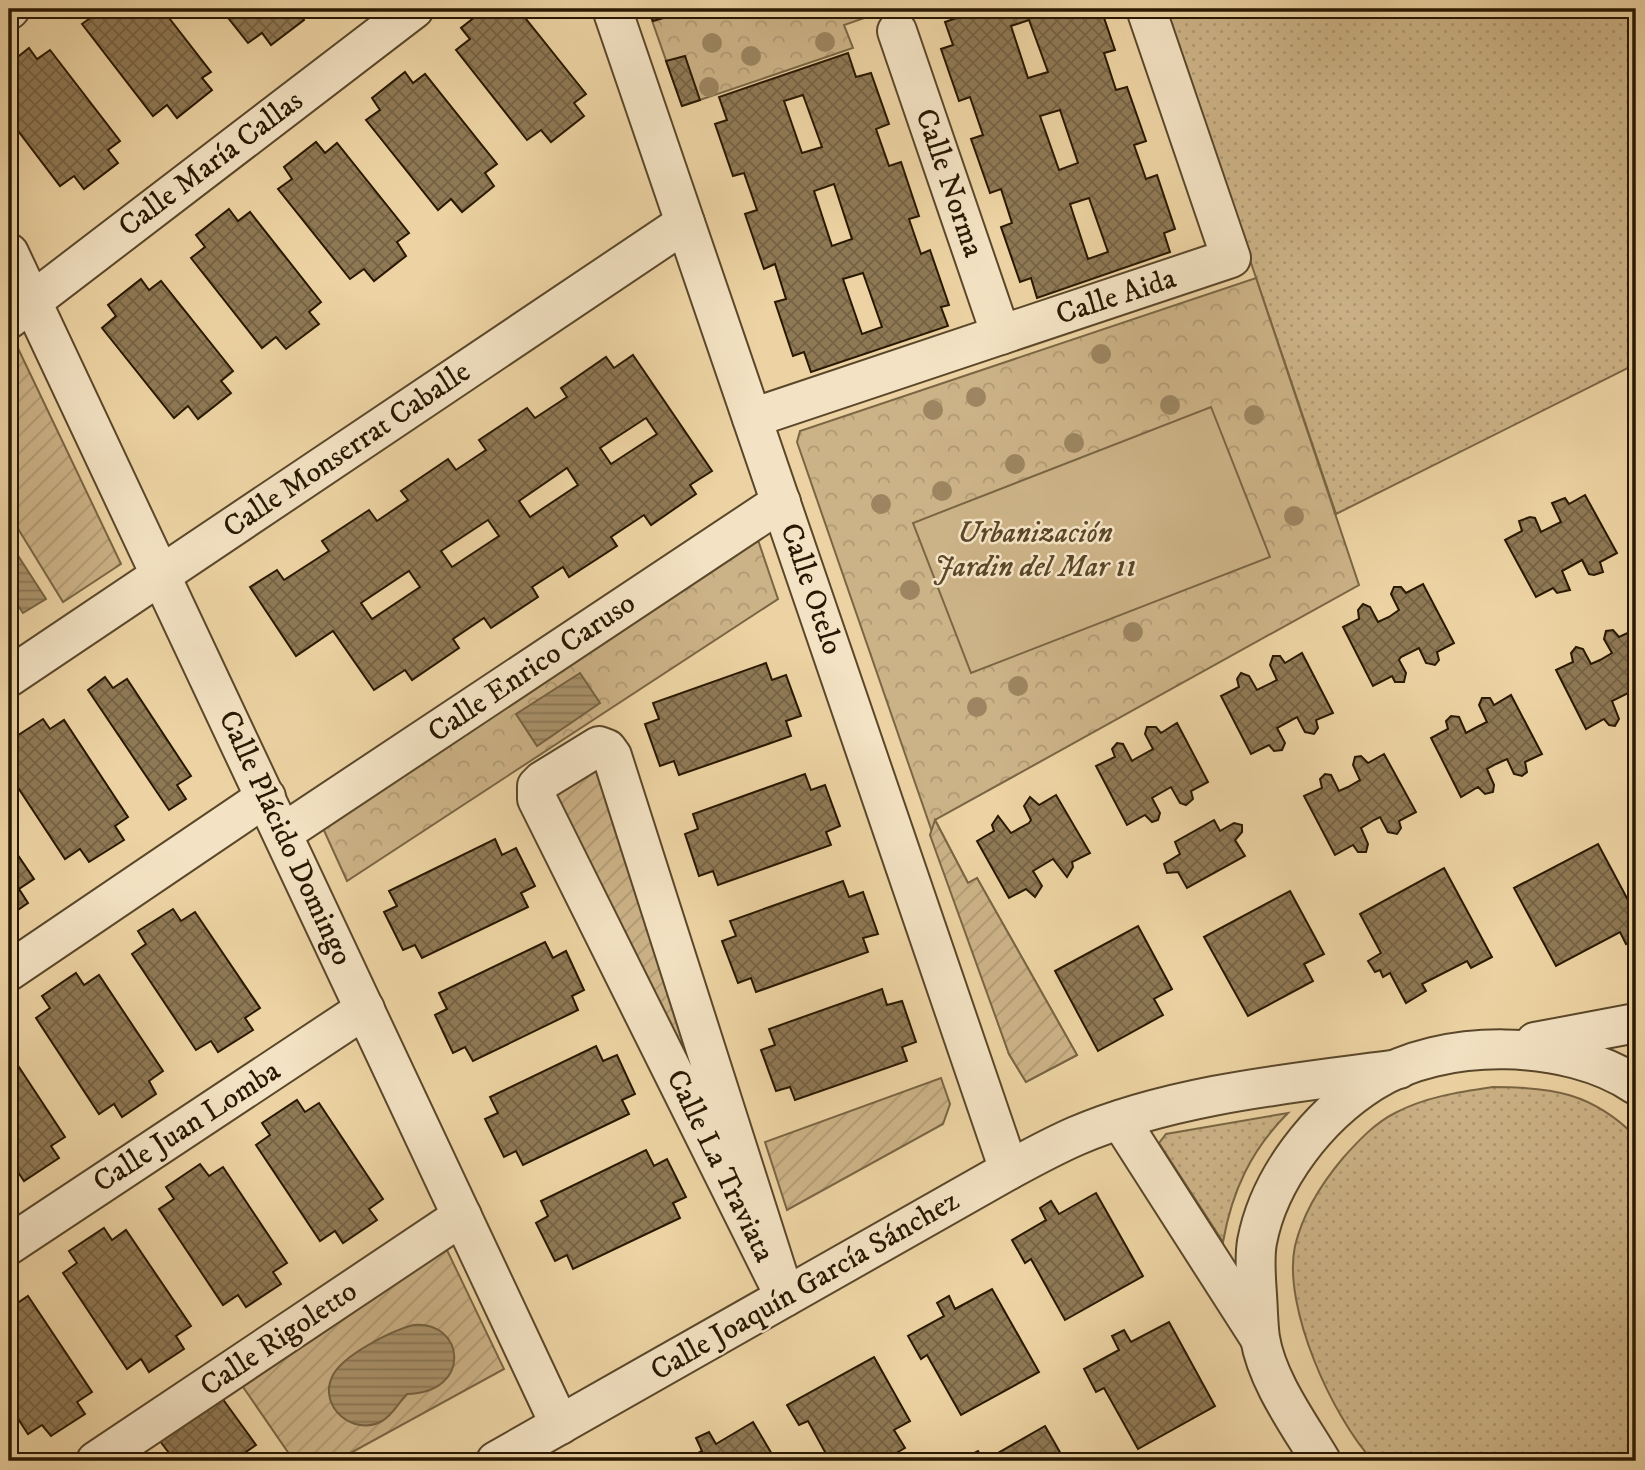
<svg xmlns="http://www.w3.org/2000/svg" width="1645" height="1470" font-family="'IM FELL DW Pica',serif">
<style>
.grass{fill:url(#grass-dots);stroke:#7a6644;stroke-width:2}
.forest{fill:url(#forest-crowns);stroke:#7a6644;stroke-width:2}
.garden{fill:url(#garden-furrows);stroke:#7a6644;stroke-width:2}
.pitch{fill:#ccb387;stroke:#7a6644;stroke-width:2}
.water{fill:url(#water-rules);stroke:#766241;stroke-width:2}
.building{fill:url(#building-cross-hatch);stroke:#291801;stroke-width:2;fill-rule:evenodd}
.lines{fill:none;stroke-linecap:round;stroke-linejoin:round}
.minor-casing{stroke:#5a472a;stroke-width:42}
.minor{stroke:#f3e2c3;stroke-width:38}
.tree{fill:#9c8560}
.labels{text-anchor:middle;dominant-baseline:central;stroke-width:5;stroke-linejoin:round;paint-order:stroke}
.street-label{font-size:30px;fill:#291801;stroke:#f3e2c3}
.park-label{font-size:30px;font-style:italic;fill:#5a4629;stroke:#f3e2c3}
</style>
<defs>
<pattern id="grass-dots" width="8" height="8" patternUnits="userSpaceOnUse" patternTransform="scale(1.75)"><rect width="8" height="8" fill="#ccb387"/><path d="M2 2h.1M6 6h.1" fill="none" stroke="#af9973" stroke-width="1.8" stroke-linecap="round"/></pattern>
<pattern id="forest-crowns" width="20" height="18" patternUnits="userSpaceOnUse" patternTransform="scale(1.75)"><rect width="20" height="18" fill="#ccb387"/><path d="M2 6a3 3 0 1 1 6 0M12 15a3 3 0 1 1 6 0" fill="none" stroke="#af9973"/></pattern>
<pattern id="garden-furrows" width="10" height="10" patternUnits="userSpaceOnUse" patternTransform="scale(1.75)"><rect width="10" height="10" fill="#ccb387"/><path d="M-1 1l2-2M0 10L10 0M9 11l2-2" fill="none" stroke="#af9973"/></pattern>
<pattern id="water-rules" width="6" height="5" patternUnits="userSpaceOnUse" patternTransform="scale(1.75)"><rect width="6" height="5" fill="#aa936c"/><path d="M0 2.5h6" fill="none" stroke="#8a7756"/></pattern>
<pattern id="building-cross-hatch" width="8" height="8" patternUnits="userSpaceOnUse" patternTransform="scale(1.75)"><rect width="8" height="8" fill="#8f7955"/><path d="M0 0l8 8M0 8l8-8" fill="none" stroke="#756244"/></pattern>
</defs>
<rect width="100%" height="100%" fill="#edd3a3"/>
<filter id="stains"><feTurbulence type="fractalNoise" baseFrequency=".00286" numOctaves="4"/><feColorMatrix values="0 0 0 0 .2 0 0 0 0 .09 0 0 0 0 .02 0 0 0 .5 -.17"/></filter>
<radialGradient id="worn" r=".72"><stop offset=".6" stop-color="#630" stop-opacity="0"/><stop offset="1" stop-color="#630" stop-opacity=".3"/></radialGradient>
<g class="grass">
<path d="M1165,9H1636V364L1336,514Z"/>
<path d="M1493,1087C1552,1087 1593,1093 1636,1137V1461H1373C1333,1418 1282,1307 1295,1246C1303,1213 1321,1184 1343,1158C1358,1141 1375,1123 1395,1113C1425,1097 1459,1092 1493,1087Z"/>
<path d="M1288,1113C1251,1150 1232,1191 1223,1242L1159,1143L1166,1134Z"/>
</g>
<g class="forest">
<path d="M648,9H890L844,25L853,48L682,106Z"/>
<path d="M1256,278L1359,585L935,820L968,883L977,878L1077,1055L1026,1082L1009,1054L797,442L800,431Z"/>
<path d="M757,537L778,599L347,881L322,826Z"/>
</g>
<g class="garden">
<path d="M15,342L121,564L63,602L9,514V347Z"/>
<path d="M597,762L708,1097L701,1100L552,791Z"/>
<path d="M935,820L968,883L977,878L1077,1055L1026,1082L1009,1054L930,835Z"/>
<path d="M941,1078L950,1104L943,1124L787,1210L765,1142Z"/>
<path d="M446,1248L504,1369L336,1461H294L241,1384Z"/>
</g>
<path class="pitch" d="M1211,407L1270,557L971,673L913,523Z"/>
<g class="water">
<path d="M15,551L46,599L23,613L9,592L12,575L9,556Z"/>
<path d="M580,673L600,703L537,746L516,714Z"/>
<path d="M413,1325C465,1320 473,1393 407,1394C398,1403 393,1415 382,1421C354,1437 318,1407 332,1377C341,1356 391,1331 413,1325Z"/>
</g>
<g class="building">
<path d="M93,9H162L211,72L202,78L212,90L177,118L167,105L153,116L82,24L96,14Z"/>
<path d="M221,9H296L304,20L271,45L262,33L248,43Z"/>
<path d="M485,9H499L502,14L509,9H518L586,94L574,103L584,116L551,142L541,130L527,140L456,50L470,39L461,28Z"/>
<path d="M648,9H667L670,16L653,21Z"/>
<path d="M984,9H1101L1115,50L1104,53L1116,90L1127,87L1146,141L1134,145L1146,179L1157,175L1175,229L1164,233L1170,252L1037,298L1031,278L1020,282L1001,227L1012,223L1001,189L990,193L971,139L983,135L970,97L959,101L941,49L953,45L945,22ZM1029,20L1048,72L1028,78L1011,26ZM1060,110L1078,163L1059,170L1040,116ZM1089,198L1108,252L1088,259L1070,204Z"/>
<path d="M29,48L37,59L50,50L120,141L108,150L118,163L84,189L74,176L60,186L9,119V64Z"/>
<path d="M848,53L856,77L871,73L889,124L876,129L889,166L901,162L919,216L909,219L921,254L930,250L949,305L941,307L948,326L811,372L804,352L793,356L775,302L786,299L775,264L764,269L745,214L757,210L744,173L733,176L715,124L727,120L719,97ZM803,95L822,147L802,153L784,101ZM834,184L852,239L832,246L814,191ZM863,273L882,327L862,334L843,279Z"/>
<path d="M685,56L700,100L682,106L666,61Z"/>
<path d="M405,72L413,83L425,74L497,164L485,173L494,186L462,212L451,199L438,210L366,120L380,110L372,98Z"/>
<path d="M316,142L325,153L337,143L409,233L397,242L406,256L374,281L364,269L350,279L278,189L292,179L284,167Z"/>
<path d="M229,209L238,221L250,212L321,302L309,312L319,324L286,349L276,337L262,348L191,258L205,247L196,235Z"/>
<path d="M141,279L149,290L161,281L233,371L221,381L231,393L198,419L188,406L174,418L102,328L116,316L108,305Z"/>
<path d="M633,355L712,471L690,485L696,494L651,525L644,515L611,537L617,546L569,577L563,567L532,587L538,597L491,628L484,618L453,639L459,648L412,680L405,670L374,690L333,631L296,656L250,587L277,570L284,580L329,551L322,541L369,510L377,521L408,500L401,491L448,459L456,470L486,450L479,440L527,408L535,418L567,397L561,388L606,357L614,368ZM646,418L657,434L611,464L600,448ZM567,468L578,485L530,517L519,501ZM488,520L499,536L452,567L441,551ZM409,571L420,587L372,619L361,603Z"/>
<path d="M1585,495L1617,553L1600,562L1603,572L1594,575L1589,574L1582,560L1562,571L1570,590L1557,593L1553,588L1536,597L1505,540L1522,531L1519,521L1530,517L1535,518L1541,532L1561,522L1552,503L1565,498L1569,504Z"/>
<path d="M1423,584L1454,643L1437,652L1439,660L1435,665L1426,663L1419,648L1401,657L1399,660L1406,673L1404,682H1395L1392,676L1373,686L1343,627L1359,619L1358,610L1363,604L1370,607L1378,622L1389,617L1399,610L1391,594L1394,587H1401L1406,593Z"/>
<path d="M1636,629V700L1632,691L1612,701L1619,719L1615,726L1609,725L1604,719L1586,729L1556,670L1573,662L1571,653L1576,647L1583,649L1591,664L1600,660L1612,653L1604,639L1606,631L1613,630L1619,637Z"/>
<path d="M1302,653L1333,713L1316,720L1318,728L1314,734L1305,732L1297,717L1277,728L1285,743L1282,750L1274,751L1269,745L1251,754L1221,696L1239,687L1237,679L1241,673L1249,676L1257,690L1277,680L1270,665L1273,656H1280L1285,663Z"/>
<path d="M766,663L772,680L786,675L801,716L786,721L791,736L679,775L674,761L660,766L645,724L659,719L653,703Z"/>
<path d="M105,677L113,688L127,679L191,776L177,785L186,799L169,810L88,690Z"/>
<path d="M1511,695L1542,754L1525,762L1527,772L1522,776L1514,774L1507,759L1496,764L1487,769L1494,785L1493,792L1485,794L1478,787L1461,797L1431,738L1448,729L1446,721L1451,716L1459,717L1466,733L1477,727L1487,722L1479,705L1482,698H1490L1494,705Z"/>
<path d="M43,719L50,729L64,720L128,817L115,826L124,840L89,862L80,849L65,859L9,774V757L15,753L9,741Z"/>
<path d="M1177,723L1208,782L1191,791L1193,799L1186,805L1180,803L1171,787L1152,798L1160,813L1158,820L1152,822L1145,815L1127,825L1096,766L1115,757L1112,749L1117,743L1123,744L1132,761L1135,759L1153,749L1145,734L1147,727H1156L1161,733Z"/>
<path d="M1384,754L1416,812L1399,821L1401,828L1397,834L1388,832L1380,817L1374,820L1361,828L1368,844L1366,852H1358L1353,845L1335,855L1304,796L1322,788L1320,779L1325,774L1331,775L1339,791L1348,787L1360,780L1353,765L1355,757L1361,756L1368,763Z"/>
<path d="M805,774L811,790L825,785L840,826L826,832L831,845L718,885L713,871L699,876L685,834L698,829L693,814Z"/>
<path d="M1056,795L1090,853L1072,862L1073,867L1067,877L1053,859L1033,871L1042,886L1035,897L1026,889L1009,898L977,841L994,831L992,825L998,816L1011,833L1029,823L1031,820L1024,806L1030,797L1039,805Z"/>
<path d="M1214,820L1220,831L1234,823L1242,825V832L1235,840L1245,856L1187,888L1178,872L1167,873L1164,864L1180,854L1175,842Z"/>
<path d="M495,839L502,855L516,848L535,886L521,893L528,907L422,958L415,945L403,950L384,912L397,906L389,891Z"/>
<path d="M9,842L34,879L19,889L28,903L9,916Z"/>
<path d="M1598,844L1636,915V938L1626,944L1620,932L1556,966L1514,888Z"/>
<path d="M1444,868L1492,957L1471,968L1467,961L1422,984L1426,991L1406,1003L1390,973L1383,977L1380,970L1375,972L1368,961L1381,953L1360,914Z"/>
<path d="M843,881L849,897L863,892L878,934L863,938L868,952L756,992L751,978L738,983L722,941L736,936L730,921Z"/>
<path d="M1290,891L1324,954L1304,964L1313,981L1248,1016L1204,937Z"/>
<path d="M173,909L181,921L195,912L260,1008L245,1018L253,1030L218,1052L211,1041L196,1050L132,954L146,944L138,931Z"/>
<path d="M1138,926L1172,989L1154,999L1163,1015L1098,1051L1055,971Z"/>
<path d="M545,942L553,958L566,951L584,990L572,996L578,1010L473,1061L465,1047L453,1053L435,1015L447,1009L439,993Z"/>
<path d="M76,973L84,985L99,975L163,1071L149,1081L156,1094L122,1117L114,1104L99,1114L36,1018L50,1008L42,996Z"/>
<path d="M882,989L887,1005L902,1001L916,1042L902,1047L907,1061L795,1100L790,1087L776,1091L761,1050L775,1045L769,1029Z"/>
<path d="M596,1046L603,1061L617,1055L635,1094L622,1100L629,1114L523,1165L516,1151L504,1157L485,1119L498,1113L490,1097Z"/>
<path d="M9,1052L65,1137L51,1146L59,1158L24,1181L16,1169L9,1173Z"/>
<path d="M297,1100L305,1112L319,1103L383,1199L369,1209L377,1220L343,1243L335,1231L320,1241L256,1145L270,1135L262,1123Z"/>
<path d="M646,1150L654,1166L667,1159L686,1197L673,1203L680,1218L573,1269L567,1255L555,1261L536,1223L548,1216L541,1201Z"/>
<path d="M200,1164L209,1176L223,1167L287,1263L273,1272L281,1284L246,1307L238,1295L223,1305L159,1209L174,1199L166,1187Z"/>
<path d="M1096,1193L1143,1276L1065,1320L1031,1259L1025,1263L1012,1240L1046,1220L1040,1208L1051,1201L1059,1214Z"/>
<path d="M104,1228L112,1240L126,1230L191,1326L176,1336L184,1349L149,1372L141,1359L127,1369L63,1273L77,1263L69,1251Z"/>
<path d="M992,1289L1039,1372L961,1415L927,1355L921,1359L908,1336L944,1316L937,1303L949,1296L955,1309Z"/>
<path d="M28,1296L92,1392L77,1402L85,1414L51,1436L42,1425L28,1434L9,1405V1299L13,1306Z"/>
<path d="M1169,1322L1215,1406L1138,1449L1104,1388L1096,1392L1084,1369L1119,1350L1112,1336L1124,1330L1131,1342Z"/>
<path d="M874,1357L910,1421L894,1430L905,1448L882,1461H830L808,1421L799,1425L787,1405Z"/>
<path d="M222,1398L256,1445L243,1454L249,1461H175L160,1441Z"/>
<path d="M753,1422L776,1461H683L702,1451L696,1438L709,1432L716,1444Z"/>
<path d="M1045,1426L1065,1461H959L978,1451L984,1461Z"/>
</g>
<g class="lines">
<g class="minor-casing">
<g id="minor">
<path d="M612,9L1009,1170"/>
<path d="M9,10L10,9"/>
<path d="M897,31L1001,335"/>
<path d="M9,253L560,1425"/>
<path d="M9,319L414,9"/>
<path d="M752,418L1231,258L1146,9"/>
<path d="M9,677L685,223"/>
<path d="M599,746L607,749L612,756L785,1297L537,799V786L542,781Z"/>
<path d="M283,833L781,502"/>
<path d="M9,971L266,797"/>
<path d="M1535,1042L1636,1023"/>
<path d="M1120,1120L1259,1337"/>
<path d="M9,1245L365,1009"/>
<path d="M96,1461L462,1216"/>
<path d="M496,1461L1009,1170C1031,1158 1053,1146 1076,1136C1174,1094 1294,1083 1399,1069"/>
<path d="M1321,1461C1299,1424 1267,1381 1260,1338C1258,1324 1258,1309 1257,1295C1256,1278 1254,1259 1257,1242C1269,1178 1318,1116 1372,1082C1442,1037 1568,1039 1636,1085"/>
</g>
</g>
<use href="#minor" class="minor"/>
</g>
<g class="tree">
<circle cx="825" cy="42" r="10"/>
<circle cx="712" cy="43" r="10"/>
<circle cx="751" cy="56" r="10"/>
<circle cx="709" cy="87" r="10"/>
<circle cx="1101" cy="354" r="10"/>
<circle cx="976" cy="397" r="10"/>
<circle cx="1170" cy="405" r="10"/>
<circle cx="933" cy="410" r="10"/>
<circle cx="1254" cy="415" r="10"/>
<circle cx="1074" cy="443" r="10"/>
<circle cx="1015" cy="464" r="10"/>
<circle cx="942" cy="491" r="10"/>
<circle cx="881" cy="504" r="10"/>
<circle cx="1294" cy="516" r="10"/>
<circle cx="910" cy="590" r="10"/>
<circle cx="1133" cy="632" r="10"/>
<circle cx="1018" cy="686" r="10"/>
<circle cx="977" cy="707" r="10"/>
</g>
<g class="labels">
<g class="street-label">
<text transform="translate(211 164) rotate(-37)">Calle María Callas</text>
<text transform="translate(949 183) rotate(71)">Calle Norma</text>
<text transform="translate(1116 297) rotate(-18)">Calle Aida</text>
<text transform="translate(347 450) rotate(-34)">Calle Monserrat Caballe</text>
<text transform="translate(811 589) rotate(71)">Calle Otelo</text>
<text transform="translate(532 668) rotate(-34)">Calle Enrico Caruso</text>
<text transform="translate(285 838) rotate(65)">Calle Plácido Domingo</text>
<text transform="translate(187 1127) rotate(-33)">Calle Juan Lomba</text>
<text transform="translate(720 1166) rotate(64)">Calle La Traviata</text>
<text transform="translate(805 1286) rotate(-30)">Calle Joaquín García Sánchez</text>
<text transform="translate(279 1339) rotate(-34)">Calle Rigoletto</text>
</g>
<g class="park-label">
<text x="1035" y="533">Urbanización<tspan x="1035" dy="34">Jardin del Mar 11</tspan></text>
</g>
</g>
<rect width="1645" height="1470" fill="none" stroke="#edd3a3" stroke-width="35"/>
<rect x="10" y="10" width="1624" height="1449" fill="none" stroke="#291801" stroke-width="3.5"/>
<rect x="18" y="18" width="1610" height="1435" fill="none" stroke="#291801" stroke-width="2"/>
<rect width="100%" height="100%" filter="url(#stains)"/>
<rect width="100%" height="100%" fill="url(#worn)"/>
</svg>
